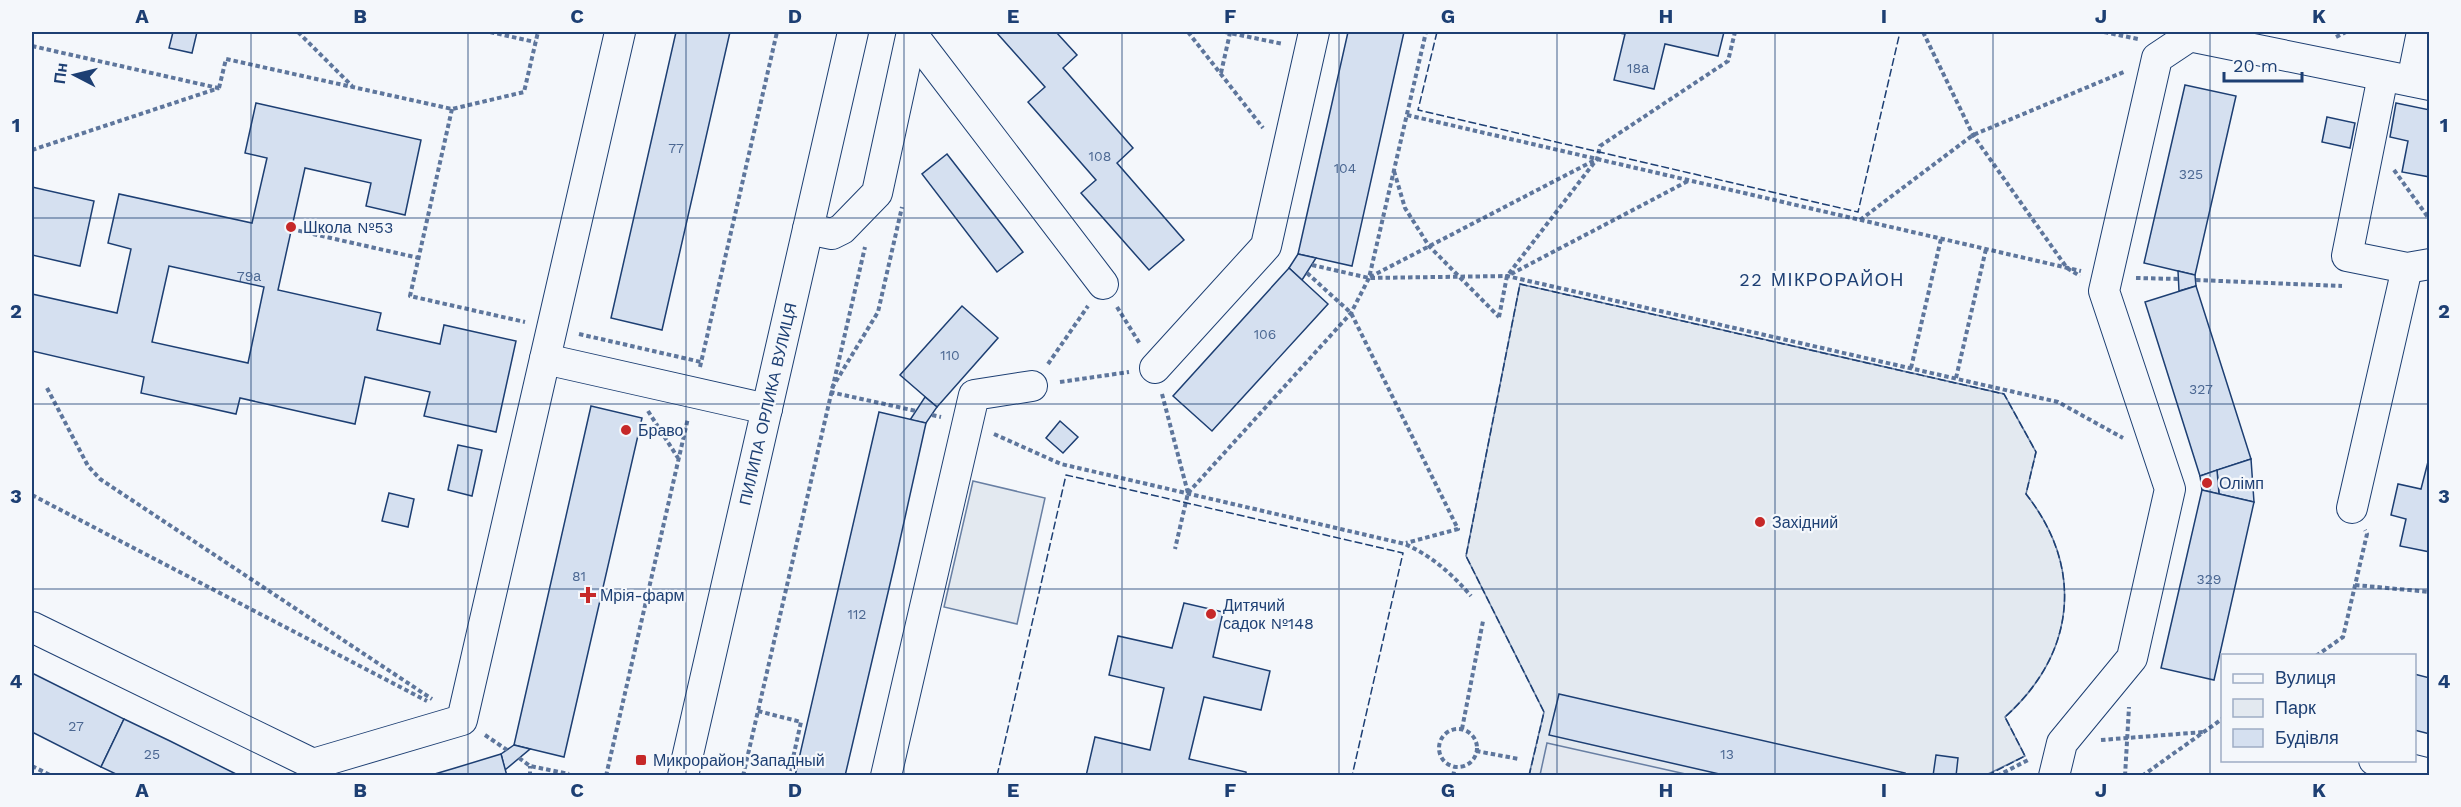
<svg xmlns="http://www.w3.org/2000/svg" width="2461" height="807" font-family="'Work Sans',sans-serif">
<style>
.green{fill:#e3e9f0;stroke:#687fa3;stroke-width:1.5}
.parking{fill:#e3e8f0;stroke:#687fa3;stroke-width:1.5}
.building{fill:#d5e0f0;stroke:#1d3f73;stroke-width:1.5;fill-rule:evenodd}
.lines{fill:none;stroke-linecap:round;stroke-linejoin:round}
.minor-casing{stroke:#1d3f73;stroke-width:32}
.path{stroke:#5e769c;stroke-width:4;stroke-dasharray:4.5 3;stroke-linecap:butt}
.minor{stroke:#f4f7fb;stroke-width:30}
.fence{stroke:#1d3f73;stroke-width:1.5;stroke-dasharray:8 3;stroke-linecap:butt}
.grid{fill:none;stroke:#1d3f73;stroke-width:1.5;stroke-opacity:0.55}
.poi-dot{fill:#c62828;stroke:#f4f7fb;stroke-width:2}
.labels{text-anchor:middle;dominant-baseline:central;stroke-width:4.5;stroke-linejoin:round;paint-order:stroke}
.number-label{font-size:14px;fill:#4b6792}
.poi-label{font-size:16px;fill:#1d3f73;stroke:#f4f7fb;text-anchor:start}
.street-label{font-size:16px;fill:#1d3f73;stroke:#f4f7fb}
.neighbourhood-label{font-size:18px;letter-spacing:1.5px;fill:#1d3f73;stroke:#f4f7fb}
.neatline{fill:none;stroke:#1d3f73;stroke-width:2}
.grid-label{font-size:20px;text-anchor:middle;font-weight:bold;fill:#1d3f73}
</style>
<rect width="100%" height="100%" fill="#f4f7fb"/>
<g class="green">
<path d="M1520,284L2004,394L2036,452L2026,494C2085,569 2075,654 2005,717L2025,756L1986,775H1529L1544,712L1466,556Z"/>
<path d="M973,481L1045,498L1017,624L944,607Z"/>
</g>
<path class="parking" d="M1547,743L1690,775H1540Z"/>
<g class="building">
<path d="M173,32H197L192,53L169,48Z"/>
<path d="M676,32H730L662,330L611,318Z"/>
<path d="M996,32H1056L1077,55L1063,68L1133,148L1117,163L1184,240L1149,270L1081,193L1096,180L1028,102L1045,87Z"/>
<path d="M1348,32H1404L1352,266L1298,254Z"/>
<path d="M1613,32H1724L1718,56L1665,44L1654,89L1614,80L1625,34Z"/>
<path d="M2185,85L2236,96L2195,275L2144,263Z"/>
<path d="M256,103L421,140L405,215L366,206L371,183L305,168L278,290L381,313L377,330L440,344L444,325L516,341L496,432L424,416L430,392L365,377L355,424L240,398L236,414L141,393L144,377L32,351V294L117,313L131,249L108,243L119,194L252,223L267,158L245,153ZM169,266L264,287L248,363L152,342Z"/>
<path d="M2396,103L2430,110V177L2402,172L2408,141L2390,137Z"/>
<path d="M2327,117L2355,123L2350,148L2322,142Z"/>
<path d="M947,154L1023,252L997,272L922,174Z"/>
<path d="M32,187L94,201L80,266L32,255Z"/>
<path d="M1298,254L1316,258L1302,280L1289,268Z"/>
<path d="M1289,268L1328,304L1212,431L1173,396Z"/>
<path d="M2178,271L2195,275L2196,286L2179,291Z"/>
<path d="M2196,286L2251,459L2200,476L2145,302Z"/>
<path d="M962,306L998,338L937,407L900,375Z"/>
<path d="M925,397L937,407L926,423L910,420Z"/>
<path d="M591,406L642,418L564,757L514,745Z"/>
<path d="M879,412L926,423L894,567L845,776H795Z"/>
<path d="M1060,421L1078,437L1063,453L1046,438Z"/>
<path d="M458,445L482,450L472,496L448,490Z"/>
<path d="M2430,454V552L2400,546L2406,519L2391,515L2398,484L2421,489Z"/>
<path d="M2251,459L2254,502L2219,494L2217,470Z"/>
<path d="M2217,470L2219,494L2202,490L2200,476Z"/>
<path d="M2202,490L2254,502L2214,680L2161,668Z"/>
<path d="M389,493L414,499L408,527L382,521Z"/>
<path d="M1184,603L1223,612L1213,657L1270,671L1261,710L1204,697L1189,759L1246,772V776H1086L1095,737L1150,750L1164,688L1109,675L1118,636L1172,648Z"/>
<path d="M32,673L124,719L101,767L32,732Z"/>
<path d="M2414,674L2430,678V734L2414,730Z"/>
<path d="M1559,694L1905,773L1904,776H1728L1549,735Z"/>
<path d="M124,719L170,741L240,776H120L101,767Z"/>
<path d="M514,745L530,749L505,770L501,754Z"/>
<path d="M501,754L507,776H428L455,768Z"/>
<path d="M1936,755L1958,758L1956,776H1933Z"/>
</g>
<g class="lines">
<g class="minor-casing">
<g id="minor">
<path d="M912,34L1103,284"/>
<path d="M2189,36L2430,85"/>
<path d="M2383,76L2347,256L2407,268L2430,264"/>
<path d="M2412,81L2422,32"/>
<path d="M808,229L832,234L842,229L877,193L912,32"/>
<path d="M545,359L767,409"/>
<path d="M1155,368L1266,246L1314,32"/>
<path d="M2352,508L2407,268"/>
<path d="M32,627L313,764L462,720L620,32"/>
<path d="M2374,760L2430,774"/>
<path d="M683,776L853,32"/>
<path d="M886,776L974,395L1032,386"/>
<path d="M2054,776L2062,743L2132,658L2170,489L2104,291L2157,58L2196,32"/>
</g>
</g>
<g class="path">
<path d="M298,32L352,86"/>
<path d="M490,32L535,42"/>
<path d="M1188,32L1263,128"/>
<path d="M1225,32L1283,44"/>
<path d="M1923,32L1973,135L2067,268L2080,276"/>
<path d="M2104,32L2138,39"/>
<path d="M2336,37L2346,32"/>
<path d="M32,46L218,88"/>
<path d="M1221,73L1230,33"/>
<path d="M219,88L226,59L452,109L524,92L538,32"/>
<path d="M452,109L410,296L525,322"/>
<path d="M1407,115L2081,271"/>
<path d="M32,150L219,88"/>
<path d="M2394,170L2430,220"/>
<path d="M1394,171L1405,208L1429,246L1499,317"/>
<path d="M1860,220L1973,135L2126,71"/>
<path d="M291,229L419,258"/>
<path d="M1312,265L1369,278L1507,276L2058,402L2123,438"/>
<path d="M1307,273L1351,313L1458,529L1406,543"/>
<path d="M1511,274L1690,180"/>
<path d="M1370,277L1595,160"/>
<path d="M2136,278L2179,279"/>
<path d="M2196,280L2342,286"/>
<path d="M1117,307L1140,344"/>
<path d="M1499,317L1507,276L1597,159L1600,146L1728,61L1735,32"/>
<path d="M579,334L701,362"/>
<path d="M1048,364L1088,306"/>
<path d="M700,367L777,32"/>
<path d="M1911,368L1941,239"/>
<path d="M1956,378L1986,249"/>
<path d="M1060,382L1129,372"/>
<path d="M47,388L88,466L100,479L432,699"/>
<path d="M832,388L878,312L902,207"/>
<path d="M830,392L916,411"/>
<path d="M1162,394L1188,493L1175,549"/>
<path d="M648,411L678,458"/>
<path d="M932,415L941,417"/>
<path d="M994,434L1061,464L1405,544C1433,557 1451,573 1471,596"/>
<path d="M1188,493L1351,313L1369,278L1426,32"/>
<path d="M32,495L427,701"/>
<path d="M2355,585L2430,592"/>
<path d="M2316,656L2343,637L2367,534L2365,530"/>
<path d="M758,711L801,722L789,776"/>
<path d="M1462,729L1483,621"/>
<circle cx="1458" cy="748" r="19"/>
<path d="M485,735L507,750"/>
<path d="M2101,740L2204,732"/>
<path d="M1476,751L1519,759"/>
<path d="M519,758L530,766L569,774"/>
<path d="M32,766L52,776"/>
<path d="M530,776V766"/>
<path d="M606,776L688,418"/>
<path d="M743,776L865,247"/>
<path d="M1453,776L1455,767"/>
<path d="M1997,776L2028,760"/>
<path d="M2125,776L2129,707"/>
<path d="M2142,776L2222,719"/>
</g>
<use href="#minor" class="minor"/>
<g class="fence">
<path d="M1437,32L1418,110L1858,212L1900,32"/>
<path d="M997,776L1066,475L1403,553L1352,776"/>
<path d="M1529,776L1544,712L1466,556L1520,284L2004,394L2036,452L2026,494C2085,569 2075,654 2005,717L2025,756L1986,776"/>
</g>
</g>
<path class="grid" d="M251,32V776M468,32V776M686,32V776M904,32V776M1122,32V776M1339,32V776M1557,32V776M1775,32V776M1993,32V776M2210,32V776M32,218H2430M32,404H2430M32,589H2430"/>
<g class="poi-dot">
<circle cx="291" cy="227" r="6"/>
<circle cx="626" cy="430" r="6"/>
<circle cx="2207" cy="483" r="6"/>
<circle cx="1760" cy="522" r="6"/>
<path d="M585 586h6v6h6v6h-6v6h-6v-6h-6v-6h6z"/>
<circle cx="1211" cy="614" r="6"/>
<rect x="635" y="754" width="12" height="12" rx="3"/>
</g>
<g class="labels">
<g class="number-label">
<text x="1638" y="68">18а</text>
<text x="676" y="148">77</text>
<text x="1100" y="156">108</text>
<text x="1345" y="168">104</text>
<text x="2191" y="174">325</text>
<text x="249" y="276">79а</text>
<text x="1265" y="334">106</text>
<text x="950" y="355">110</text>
<text x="2201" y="389">327</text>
<text x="579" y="576">81</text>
<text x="2209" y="579">329</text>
<text x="857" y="614">112</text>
<text x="76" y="726">27</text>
<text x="152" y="754">25</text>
<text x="1727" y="754">13</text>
</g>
<g class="poi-label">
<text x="303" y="227">Школа №53</text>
<text x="638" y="430">Браво</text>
<text x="2219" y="483">Олімп</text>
<text x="1772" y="522">Західний</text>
<text x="600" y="595">Мрія-фарм</text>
<text x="1223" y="605">Дитячий<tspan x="1223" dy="18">садок №148</tspan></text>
<text x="653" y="760">Микрорайон Западный</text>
</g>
<g class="street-label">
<text transform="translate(768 404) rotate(-77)">ПИЛИПА ОРЛИКА ВУЛИЦЯ</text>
</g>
<g class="neighbourhood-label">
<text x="1822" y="279">22 МІКРОРАЙОН</text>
</g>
</g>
<rect width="2461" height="807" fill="none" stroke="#f4f7fb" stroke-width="66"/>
<rect x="2221" y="654" width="195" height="108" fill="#f4f7fb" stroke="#9eadc5" stroke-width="1.5"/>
<rect x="2233" y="674" width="30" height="9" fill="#f4f7fb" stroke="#9eadc5" stroke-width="1.5"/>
<text x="2275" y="684" font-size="18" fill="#1d3f73">Вулиця</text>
<rect x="2233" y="699" width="30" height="18" fill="#e3e9f0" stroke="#9eadc5" stroke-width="1.5"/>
<text x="2275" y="714" font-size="18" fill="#1d3f73">Парк</text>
<rect x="2233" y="729" width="30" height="18" fill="#d5e0f0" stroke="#9eadc5" stroke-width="1.5"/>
<text x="2275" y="744" font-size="18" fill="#1d3f73">Будівля</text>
<g transform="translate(75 75) rotate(277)" stroke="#f4f7fb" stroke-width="4.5" paint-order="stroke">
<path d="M0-4.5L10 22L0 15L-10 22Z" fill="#1d3f73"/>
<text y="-9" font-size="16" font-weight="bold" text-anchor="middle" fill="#1d3f73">Пн</text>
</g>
<path d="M2224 72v9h78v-9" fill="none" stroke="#1d3f73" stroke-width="3"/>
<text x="2233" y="72" font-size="18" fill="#1d3f73" stroke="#f4f7fb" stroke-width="4.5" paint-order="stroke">20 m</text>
<rect x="33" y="33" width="2395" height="741" class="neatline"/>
<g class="grid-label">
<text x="142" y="23">A</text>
<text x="360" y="23">B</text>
<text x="577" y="23">C</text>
<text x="795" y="23">D</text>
<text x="1013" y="23">E</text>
<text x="1230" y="23">F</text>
<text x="1448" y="23">G</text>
<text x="1666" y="23">H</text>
<text x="1884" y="23">I</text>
<text x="2101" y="23">J</text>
<text x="2319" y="23">K</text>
<text x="16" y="132">1</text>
<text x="2444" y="132">1</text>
<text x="16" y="318">2</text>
<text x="2444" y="318">2</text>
<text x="16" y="503">3</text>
<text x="2444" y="503">3</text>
<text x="16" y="688">4</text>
<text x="2444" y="688">4</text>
<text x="142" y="797">A</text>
<text x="360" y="797">B</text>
<text x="577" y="797">C</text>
<text x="795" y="797">D</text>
<text x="1013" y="797">E</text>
<text x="1230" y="797">F</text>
<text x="1448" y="797">G</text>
<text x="1666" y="797">H</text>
<text x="1884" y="797">I</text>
<text x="2101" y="797">J</text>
<text x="2319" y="797">K</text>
</g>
</svg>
